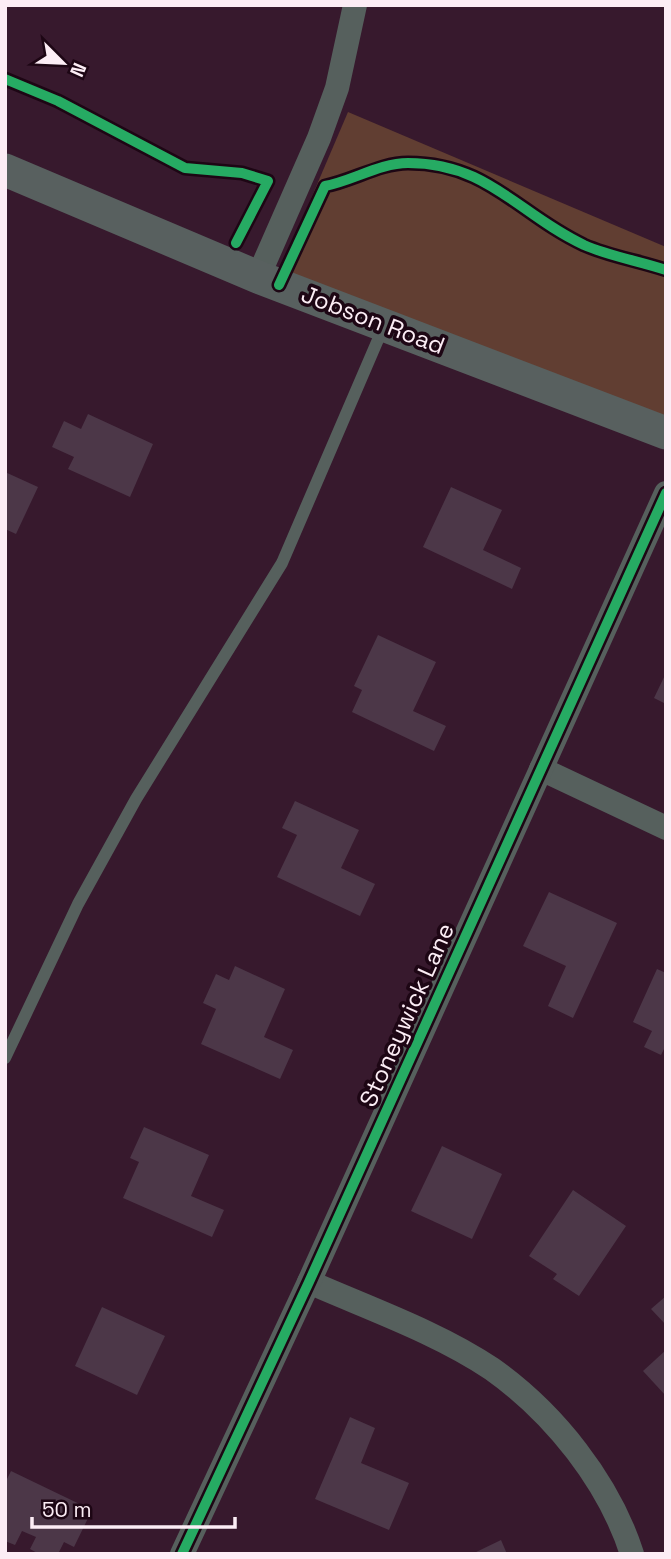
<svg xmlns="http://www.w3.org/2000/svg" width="671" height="1559" font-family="'Space Grotesk',sans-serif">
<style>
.green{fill:#613e32}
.building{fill:#4c3748}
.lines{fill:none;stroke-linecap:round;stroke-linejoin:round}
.lane{stroke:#56605d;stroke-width:12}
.street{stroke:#56605d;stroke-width:24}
.secondary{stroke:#58605f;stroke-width:33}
.cycleway-casing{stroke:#1d0614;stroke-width:15}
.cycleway{stroke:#26ab63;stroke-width:10}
.labels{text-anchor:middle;stroke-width:7;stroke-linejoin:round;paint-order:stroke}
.street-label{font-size:24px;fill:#fcedf5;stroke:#1d0614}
</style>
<rect width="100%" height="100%" fill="#37192d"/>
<polygon class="green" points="348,112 666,247 666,429 294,275 286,257"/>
<g class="building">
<polygon points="88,414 153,444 130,497 68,469 74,457 52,447 64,421 81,429"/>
<polygon points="5,472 38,487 16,534 5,529"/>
<polygon points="451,487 502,510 483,550 521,568 512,589 423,547"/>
<polygon points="378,635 436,662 413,711 446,726 434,751 352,712 362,690 354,686"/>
<polygon points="666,673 666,704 654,698"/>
<polygon points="295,801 359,830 341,868 375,884 360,916 277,877 297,835 282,828"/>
<polygon points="549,892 617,923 573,1018 548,1006 566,966 523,946"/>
<polygon points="235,966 285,989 264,1037 293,1050 280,1079 201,1044 216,1009 203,1003 216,974 229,980"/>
<polygon points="657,969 666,973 666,1045 661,1055 644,1047 652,1031 633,1022"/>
<polygon points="144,1127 209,1155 191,1196 224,1210 212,1237 123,1198 139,1162 130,1158"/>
<polygon points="442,1146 502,1174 472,1239 411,1211"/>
<polygon points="573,1190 626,1226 579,1296 553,1279 557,1274 529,1256"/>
<polygon points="666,1296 666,1325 651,1309"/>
<polygon points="102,1307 165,1336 137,1395 75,1366"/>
<polygon points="666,1350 666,1396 643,1371"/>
<polygon points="350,1417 375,1428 361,1463 409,1483 389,1530 315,1499"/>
<polygon points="11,1471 92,1510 74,1547 64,1542 58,1554 39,1554 30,1549 36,1537 22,1531 15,1545 5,1541 5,1483"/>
<polygon points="501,1540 507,1554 472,1554"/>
</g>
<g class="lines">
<polyline class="lane" points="5,1058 78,904 136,799 282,563 383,328"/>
<g class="street">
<polyline points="258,277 319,138 337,88 355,5"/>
<polyline points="541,769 666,828"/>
<path d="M309,1282C368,1308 439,1333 492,1369C554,1413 609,1482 632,1554"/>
<polyline points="182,1554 309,1282 666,493"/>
</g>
<polyline class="secondary" points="5,170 258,277 666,433"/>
<defs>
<g id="cycleway">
<polyline points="5,79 58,101 185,168 242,173 268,181 236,243"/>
<path d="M279,285L325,186C352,181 380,163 408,163C488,163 518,214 584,245C609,256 639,261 666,270"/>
<polyline points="182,1554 309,1282 666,493"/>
</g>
</defs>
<use href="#cycleway" class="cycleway-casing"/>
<use href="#cycleway" class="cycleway"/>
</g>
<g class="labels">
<g class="street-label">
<text transform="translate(373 320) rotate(21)" y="8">Jobson Road</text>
<text transform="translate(407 1015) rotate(-66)" y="8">Stoneywick Lane</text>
</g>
</g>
<rect width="671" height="1559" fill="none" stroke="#fcedf5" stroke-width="14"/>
<g transform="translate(63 63) rotate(114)" stroke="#1d0614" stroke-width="5" paint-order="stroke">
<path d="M0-5L12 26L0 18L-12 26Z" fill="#fcedf5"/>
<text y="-10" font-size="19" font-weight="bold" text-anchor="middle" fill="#fcedf5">N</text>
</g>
<path d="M32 1517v10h203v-10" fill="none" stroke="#fcedf5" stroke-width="3.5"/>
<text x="42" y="1517" font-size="21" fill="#fcedf5" stroke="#1d0614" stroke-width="5" paint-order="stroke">50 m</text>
</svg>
